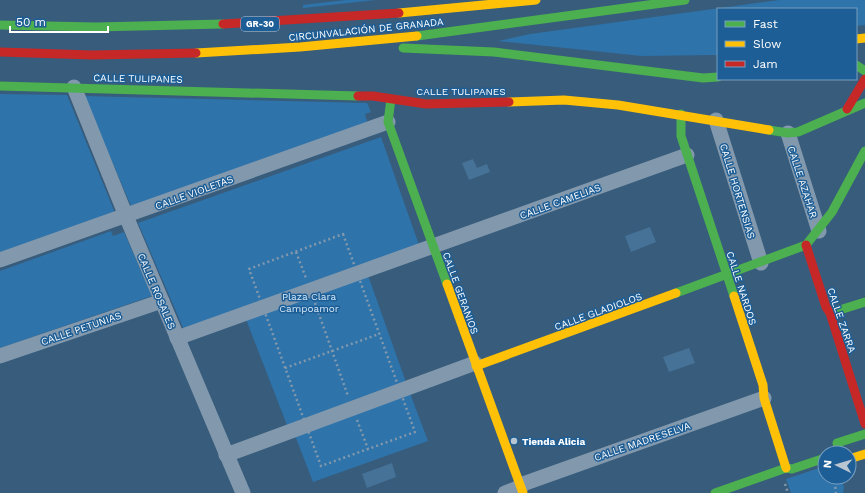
<svg xmlns="http://www.w3.org/2000/svg" width="865" height="493" font-family="'Work Sans',sans-serif">
<style>
.green{fill:#2e73aa}
.water{fill:#467298}
.lines{fill:none;stroke-linecap:round;stroke-linejoin:round}
.path{stroke:#8298ad;stroke-width:2.5;stroke-dasharray:2 3;stroke-linecap:butt}
.street{stroke:#8298ad;stroke-width:15}
.fast{stroke:#4caf50;stroke-width:9}
.slow{stroke:#ffc107;stroke-width:9}
.jam{stroke:#c62828;stroke-width:9}
.poi-dot{fill:#b9c6d1;stroke:#1d5e96;stroke-width:1.5}
.labels{text-anchor:middle;stroke-width:3;stroke-linejoin:round;paint-order:stroke}
.shield{fill:#1d5e96;stroke:#bbcfe0;stroke-width:1}
.shield-label{font-size:9px;font-weight:bold;fill:#fff}
.street-label{font-size:10px;fill:#fff;stroke:#1d5e96}
.park-label{font-size:10px;fill:#d7ebfb;stroke:#1d5e96}
.poi-label{font-size:10px;font-weight:bold;fill:#fff;stroke:#1d5e96;text-anchor:start}
</style>
<rect width="100%" height="100%" fill="#385c7b"/>
<g class="green">
<polygon points="346,0 376,0 303,8 303,5"/>
<polygon points="779,0 865,0 865,25 856,26 856,9 718,9 718,55 714,55 641,56 498,41 530,34"/>
<polygon points="0,94 67,95 115,213 0,253"/>
<polygon points="84,96 367,103 371,112 365,114 368,124 131,206"/>
<polygon points="381,137 419,245 364,264 408,388 428,441 313,482 296,438 290,433 285,420 247,322 240,309 184,330 138,223"/>
<polygon points="111,231 113,236 124,232 152,296 0,348 0,271"/>
<polygon points="825,466 825,477 840,477 844,487 843,493 791,493 786,479"/>
</g>
<g class="water">
<polygon points="473,159 477,168 487,164 490,172 469,180 462,163"/>
<polygon points="650,227 656,242 631,252 625,236"/>
<polygon points="689,348 695,363 669,372 663,357"/>
<polygon points="392,463 396,477 367,488 362,474"/>
</g>
<g class="lines">
<g class="path">
<polygon points="343,234 415,432 321,466 249,269"/>
<polyline points="296,252 306,278"/>
<polyline points="315,303 348,396"/>
<polyline points="285,368 379,334"/>
<polyline points="357,420 368,449"/>
<polyline points="834,477 836,493"/>
<polyline points="785,484 788,493"/>
</g>
<g class="street">
<polyline points="74,87 126,216 243,493"/>
<polyline points="716,120 761,263"/>
<polyline points="788,133 819,231"/>
<polyline points="0,260 388,122"/>
<polyline points="177,338 687,155"/>
<polyline points="0,356 162,301"/>
<polyline points="226,455 475,363"/>
<polyline points="520,485 764,398"/>
<polyline points="505,493 521,487"/>
</g>
<g class="fast">
<polyline points="0,25 96,27 223,24"/>
<polyline points="417,36 685,0"/>
<polyline points="403,48 494,52 703,78 718,77"/>
<polyline points="856,65 865,71"/>
<polyline points="0,86 358,96"/>
<polyline points="391,99 388,122 447,284"/>
<polyline points="681,114 681,136 734,296"/>
<polyline points="769,130 788,133 798,132 865,103"/>
<polyline points="676,293 806,245 832,212 865,151"/>
<polyline points="830,313 865,302"/>
<polyline points="840,453 837,443 865,434"/>
<polyline points="715,493 786,468 792,469 825,458"/>
</g>
<g class="slow">
<polyline points="399,13 536,0"/>
<polyline points="856,39 865,38"/>
<polyline points="196,53 300,47 417,36"/>
<polyline points="509,102 564,100 618,105 769,130"/>
<polyline points="447,284 523,493"/>
<polyline points="734,296 763,385 764,398 786,468"/>
<polyline points="476,366 676,293"/>
<polyline points="849,459 865,454"/>
</g>
<g class="jam">
<polyline points="223,24 399,13"/>
<polyline points="0,52 92,55 196,53"/>
<polyline points="358,96 373,96 426,104 509,102"/>
<polyline points="847,109 865,79"/>
<polyline points="806,245 826,307 830,313 865,424"/>
</g>
</g>
<circle class="poi-dot" cx="514" cy="441" r="4"/>
<g class="labels">
<rect class="shield" x="241" y="17" width="38" height="14" rx="3"/>
<g class="shield-label">
<text x="260" y="27">GR-30</text>
</g>
<g class="street-label">
<text transform="translate(366 29) rotate(-6)" y="4">CIRCUNVALACIÓN DE GRANADA</text>
<text transform="translate(138 78) rotate(1)" y="4">CALLE TULIPANES</text>
<text x="461" y="95">CALLE TULIPANES</text>
<text transform="translate(803 182) rotate(72)" y="4">CALLE AZAHAR</text>
<text transform="translate(738 191) rotate(73)" y="4">CALLE HORTENSIAS</text>
<text transform="translate(194 192) rotate(-20)" y="4">CALLE VIOLETAS</text>
<text transform="translate(560 201) rotate(-20)" y="4">CALLE CAMELIAS</text>
<text transform="translate(742 288) rotate(72)" y="4">CALLE NARDOS</text>
<text transform="translate(157 291) rotate(67)" y="4">CALLE ROSALES</text>
<text transform="translate(461 293) rotate(70)" y="4">CALLE GERANIOS</text>
<text transform="translate(598 311) rotate(-20)" y="4">CALLE GLADIOLOS</text>
<text transform="translate(842 320) rotate(71)" y="4">CALLE ZARRA</text>
<text transform="translate(81 328) rotate(-19)" y="4">CALLE PETUNIAS</text>
<text transform="translate(642 441) rotate(-19)" y="4">CALLE MADRESELVA</text>
</g>
<g class="park-label">
<text x="309" y="300">Plaza Clara<tspan x="309" dy="12">Campoamor</tspan></text>
</g>
<g class="poi-label">
<text x="522" y="445">Tienda Alicia</text>
</g>
</g>
<rect x="717" y="8" width="140" height="72" fill="#1d5e96" stroke="#779ec0"/>
<rect x="725" y="21" width="20" height="6" fill="#4caf50" stroke="#779ec0"/>
<text x="753" y="28" font-size="12" fill="#ffffff">Fast</text>
<rect x="725" y="41" width="20" height="6" fill="#ffc107" stroke="#779ec0"/>
<text x="753" y="48" font-size="12" fill="#ffffff">Slow</text>
<rect x="725" y="61" width="20" height="6" fill="#c62828" stroke="#779ec0"/>
<text x="753" y="68" font-size="12" fill="#ffffff">Jam</text>
<g transform="translate(837 465) rotate(275)"><circle r="19" fill="#1d5e96" stroke="#779ec0"/>
<path d="M0-3L7 15L0 10L-7 15Z" fill="#b9c6d1"/>
<text y="-6" font-size="11" font-weight="bold" text-anchor="middle" fill="#ffffff">N</text>
</g>
<path d="M10 26v6h98v-6" fill="none" stroke="#ffffff" stroke-width="2"/>
<text x="16" y="26" font-size="12" fill="#ffffff" stroke="#1d5e96" stroke-width="3" paint-order="stroke">50 m</text>
</svg>
